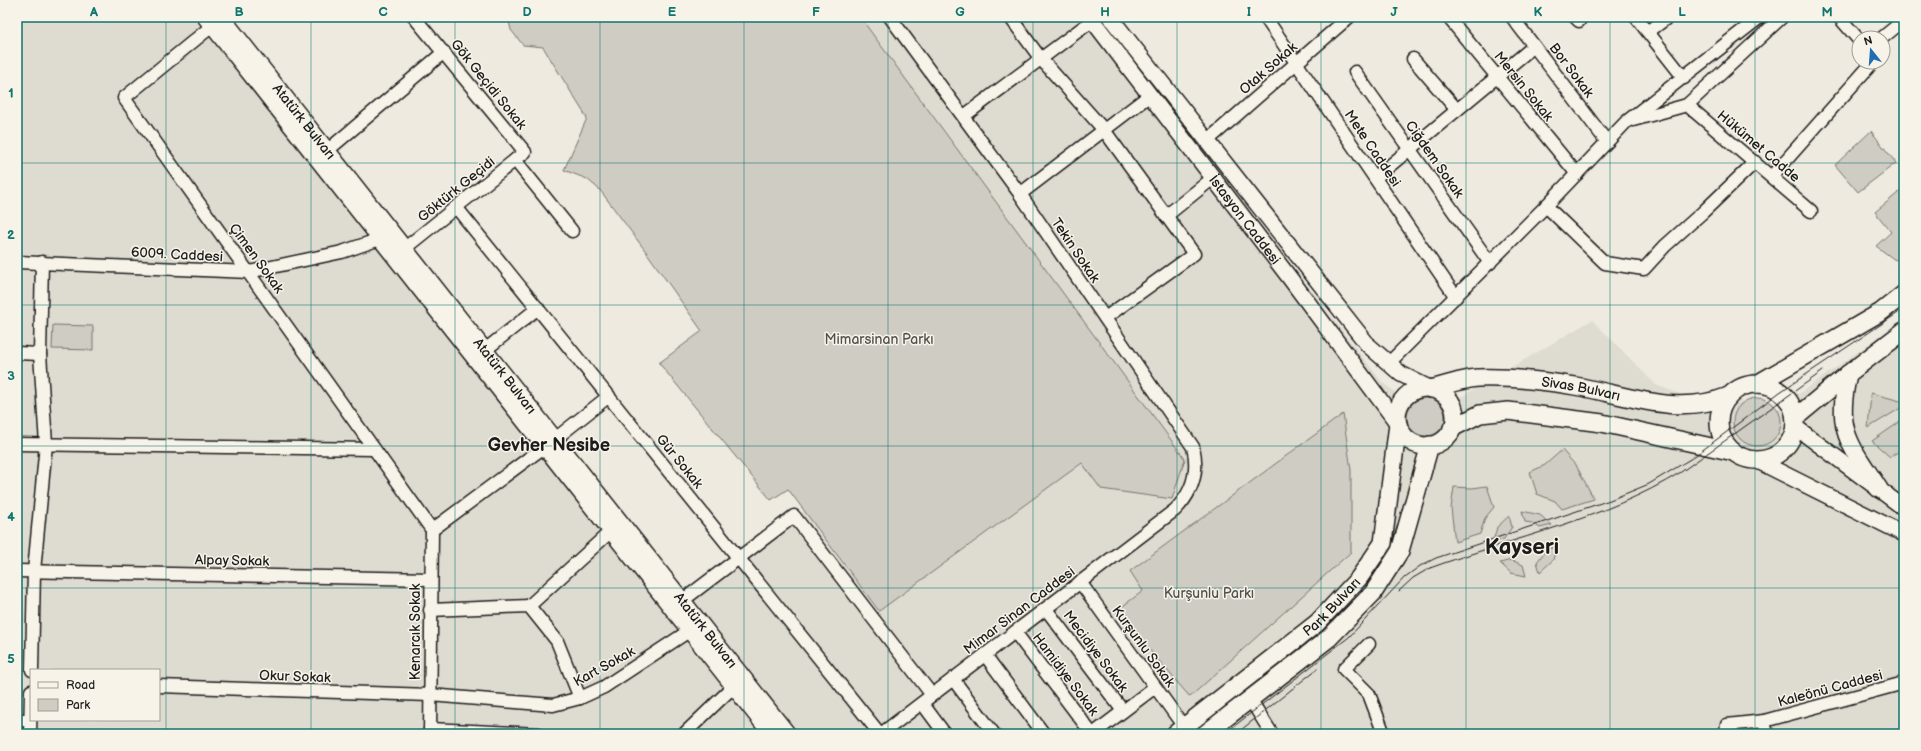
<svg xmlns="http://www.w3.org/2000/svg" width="1921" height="751" font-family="'Balsamiq Sans',sans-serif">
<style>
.built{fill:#dedbd1;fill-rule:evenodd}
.green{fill:#cfccc3;stroke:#767470}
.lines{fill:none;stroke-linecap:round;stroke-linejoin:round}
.minor-casing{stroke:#1c1c1c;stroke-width:15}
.major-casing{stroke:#1c1c1c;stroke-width:18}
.highway-casing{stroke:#1c1c1c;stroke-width:20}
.minor{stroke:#f7f3e8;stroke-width:12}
.major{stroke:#f7f3e8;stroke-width:15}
.highway{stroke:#f7f3e8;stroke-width:17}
.tram{stroke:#1c1c1c;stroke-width:1}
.grid{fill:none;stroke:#0f766e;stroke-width:1;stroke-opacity:0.55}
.labels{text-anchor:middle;stroke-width:3;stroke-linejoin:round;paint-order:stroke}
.street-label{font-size:14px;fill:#1c1c1c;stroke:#f7f3e8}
.park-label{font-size:14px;fill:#52514e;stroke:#f7f3e8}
.district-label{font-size:18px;font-weight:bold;fill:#1c1c1c;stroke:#f7f3e8}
.town-label{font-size:22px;font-weight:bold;fill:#1c1c1c;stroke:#f7f3e8}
.neatline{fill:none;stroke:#0f766e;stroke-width:1.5}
.grid-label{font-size:13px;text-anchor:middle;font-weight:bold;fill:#0f766e}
</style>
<rect width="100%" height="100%" fill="#eeeae0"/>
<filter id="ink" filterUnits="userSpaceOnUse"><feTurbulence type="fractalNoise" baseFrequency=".025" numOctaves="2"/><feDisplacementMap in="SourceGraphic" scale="8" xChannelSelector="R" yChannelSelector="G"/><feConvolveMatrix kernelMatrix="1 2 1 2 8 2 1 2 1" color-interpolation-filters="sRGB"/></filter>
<g filter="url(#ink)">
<path class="built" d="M17,17H214L679,608L804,511L879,611L1082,463L1184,459L860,17H1097L1272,239L1382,382L1427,417L1592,320L1656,385L1680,394L1693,395H1703L1730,386L1758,423L1904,319V734H17ZM31,670H159V720H31Z"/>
<g class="green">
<polygon points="508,17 860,17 1185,459 1172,499 1101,489 1082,463 879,611 788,489 771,500 659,363 702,331 647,253 600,190 587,179 564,170 587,118 543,47 523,45 511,30"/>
<polygon points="1871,131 1896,163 1858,192 1835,165"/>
<polygon points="1904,188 1904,254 1895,260 1876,246 1891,232 1875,212"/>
<polygon points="53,325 93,326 93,350 52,349"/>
<polygon points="1871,393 1904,402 1904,406 1868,428"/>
<circle cx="1757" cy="422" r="24"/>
<circle cx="1426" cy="417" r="19"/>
<polygon points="1343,414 1351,470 1351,552 1190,697 1116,611 1143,591 1130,571"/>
<polygon points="1904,419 1904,448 1890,457 1872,441"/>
<polygon points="1562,450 1577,467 1594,499 1562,509 1555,501 1537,494 1530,472 1545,465"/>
<polygon points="1487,486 1494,507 1485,518 1480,534 1455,542 1451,508 1454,487 1472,488"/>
<polygon points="1522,511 1540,515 1552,525 1540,528 1532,523 1525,522"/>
<polygon points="1509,516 1512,527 1504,539 1493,542 1497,527"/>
<polygon points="1557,546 1553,560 1540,572 1537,562 1546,550"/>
<polygon points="1511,560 1523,565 1526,576 1511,573 1500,563"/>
</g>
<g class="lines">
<defs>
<g id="minor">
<polyline points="1010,17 1041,59 1104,130 1194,254 1105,318"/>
<polyline points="1265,17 1456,297"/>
<polyline points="1448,17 1577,174"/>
<polyline points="1512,17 1607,142"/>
<polyline points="1575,17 1579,21"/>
<polyline points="1636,17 1684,78"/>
<polyline points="1839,17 1859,40"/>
<polyline points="212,26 124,98 432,530"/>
<polyline points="1648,32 1668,17"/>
<polyline points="1882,38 1904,20"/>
<polyline points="1413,59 1457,110"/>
<polyline points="1355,72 1490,263"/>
<polyline points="1687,105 1811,211"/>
<polyline points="964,116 1093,20"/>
<polyline points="1633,120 1687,105 1782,17"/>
<polyline points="1207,141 1349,17"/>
<polyline points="328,150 444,52"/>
<polyline points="515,160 572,231"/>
<polyline points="1772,176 1873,62"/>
<polyline points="1375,178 1534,46"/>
<polyline points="1020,194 1150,95"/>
<polyline points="1546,206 1605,263 1644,269 1665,246 1703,212 1755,162"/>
<polyline points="456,207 880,734"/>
<polyline points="1166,216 1213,178"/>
<polyline points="405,248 525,152 414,17"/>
<polyline points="17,262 249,272 342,252 380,239"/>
<polyline points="485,350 538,308"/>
<polyline points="17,353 40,354"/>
<polyline points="1388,364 1546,206 1626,122 1760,17"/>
<polyline points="555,439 609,396"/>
<polyline points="17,444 374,449"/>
<polyline points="432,530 544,447"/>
<polyline points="17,571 430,579"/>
<polyline points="1080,582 1184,727"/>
<polyline points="682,601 794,516 932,695"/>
<polyline points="529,606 611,531"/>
<polyline points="1046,609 1123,711"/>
<polyline points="430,610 529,606 557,641 580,698"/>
<polyline points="1015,632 1092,734"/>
<polyline points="1369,644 1344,669 1369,694 1384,734"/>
<polyline points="985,655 1044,734"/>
<polyline points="32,670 34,571 46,444 40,354 42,262"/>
<polyline points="953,679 994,734"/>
<polyline points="159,686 430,695 553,705 580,698 604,687 689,631"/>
<polyline points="1250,699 1272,734"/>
<polyline points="922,703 945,734"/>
<polyline points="17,720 30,720"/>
<polyline points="1764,721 1767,734"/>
<polyline points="430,729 539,734"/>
<polyline points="30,734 31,691"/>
<polyline points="430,734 432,530"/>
<polyline points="684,734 733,687"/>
<path d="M881,734L1175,510C1193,492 1199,471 1193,447L1020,194L890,17"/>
<polyline points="1093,734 1155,687"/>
<polyline points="1725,734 1727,725 1764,721 1904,683"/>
</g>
<g id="major">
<polyline points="205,17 771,734"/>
<path id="s1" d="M222,17L788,734"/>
<path id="s2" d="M1090,17L1289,277L1398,424"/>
<polyline points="1110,17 1368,345 1401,374 1431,389"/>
<polyline points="1794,426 1904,508"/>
<polyline points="1756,460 1904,534"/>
</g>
<g id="highway">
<path d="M1848,374C1835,431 1849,443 1879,489"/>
<polyline points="1757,384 1881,312 1904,294"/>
<circle cx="1757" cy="422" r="38"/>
<circle cx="1426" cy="417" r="29"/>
<path id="s3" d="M1431,389C1446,385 1463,379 1478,378C1509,377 1545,381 1575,386C1628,395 1675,417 1729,396"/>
<polyline points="1795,418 1848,374 1904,331"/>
<polyline points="1452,428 1480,414 1508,411 1602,423 1734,452"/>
<path id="s4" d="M1175,734L1317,623L1359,578L1383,543L1398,424"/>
<polyline points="1205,734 1329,638 1373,593 1400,551 1430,445"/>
</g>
</defs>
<use href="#minor" class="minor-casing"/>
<use href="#major" class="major-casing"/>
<use href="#highway" class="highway-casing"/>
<use href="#minor" class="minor"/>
<use href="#major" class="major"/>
<use href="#highway" class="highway"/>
<g class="tram">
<path d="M1399,591L1413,578L1430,568C1515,537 1604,520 1681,472L1823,371"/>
<polyline points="1224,734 1349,637 1405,577 1420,566 1436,558 1610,500 1649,484 1692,458 1780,392 1904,309"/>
<polyline points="1236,734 1317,669"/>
</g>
</g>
</g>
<path class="grid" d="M166,17V734M311,17V734M455,17V734M600,17V734M744,17V734M888,17V734M1033,17V734M1177,17V734M1321,17V734M1466,17V734M1610,17V734M1755,17V734M17,163H1904M17,305H1904M17,446H1904M17,588H1904"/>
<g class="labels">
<g class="street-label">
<text transform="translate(1268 68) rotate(-41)" y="5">Otak Sokak</text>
<text transform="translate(1572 70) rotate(53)" y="5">Bor Sokak</text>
<text transform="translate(489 84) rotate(51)" y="5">Gök Geçidi Sokak</text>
<text transform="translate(1524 86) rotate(51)" y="5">Mersin Sokak</text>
<text dy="5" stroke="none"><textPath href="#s1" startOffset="133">Atatürk Bulvarı</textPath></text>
<text transform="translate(1759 146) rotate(40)" y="5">Hükümet Cadde</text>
<text transform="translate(1373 148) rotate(56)" y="5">Mete Caddesi</text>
<text transform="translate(1435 159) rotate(55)" y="5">Ciğdem Sokak</text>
<text transform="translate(456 189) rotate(-39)" y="5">Göktürk Geçidi</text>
<text dy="5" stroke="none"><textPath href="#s2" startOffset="255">İstasyon Caddesi</textPath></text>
<text transform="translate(1076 250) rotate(56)" y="5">Tekin Sokak</text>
<text transform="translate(177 254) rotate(3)" y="5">6009. Caddesi</text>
<text transform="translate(257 258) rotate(54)" y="5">Çimen Sokak</text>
<text dy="5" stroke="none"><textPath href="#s1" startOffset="457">Atatürk Bulvarı</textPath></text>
<text dy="5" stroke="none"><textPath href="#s3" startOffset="152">Sivas Bulvarı</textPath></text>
<text transform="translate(680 461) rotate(51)" y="5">Gür Sokak</text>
<text transform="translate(232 560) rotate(1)" y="5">Alpay Sokak</text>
<text dy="5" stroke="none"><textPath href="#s4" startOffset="202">Park Bulvarı</textPath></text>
<text transform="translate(1019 610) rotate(-37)" y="5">Mimar Sinan Caddesi</text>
<text dy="5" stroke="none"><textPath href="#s1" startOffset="781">Atatürk Bulvarı</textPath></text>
<text transform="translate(415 632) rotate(-90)" y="5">Kenarcık Sokak</text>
<text transform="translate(1144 646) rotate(54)" y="5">Kurşunlu Sokak</text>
<text transform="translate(1096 651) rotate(53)" y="5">Mecidiye Sokak</text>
<text transform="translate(604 666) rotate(-29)" y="5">Kart Sokak</text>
<text transform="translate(1066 674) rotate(53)" y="5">Hamidiye Sokak</text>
<text transform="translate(295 676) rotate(2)" y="5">Okur Sokak</text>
<text transform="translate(1830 688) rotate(-15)" y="5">Kaleönü Caddesi</text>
</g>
<g class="park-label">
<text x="879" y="344">Mimarsinan Parkı</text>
<text x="1209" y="598">Kurşunlu Parkı</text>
</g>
<g class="district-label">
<text x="549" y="451">Gevher Nesibe</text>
</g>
<g class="town-label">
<text x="1522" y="554">Kayseri</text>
</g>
</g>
<rect width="1921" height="751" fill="none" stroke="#f7f3e8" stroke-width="44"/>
<rect x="30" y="669" width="130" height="52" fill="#f7f3e8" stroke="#9f9d96"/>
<rect x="38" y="682" width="20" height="6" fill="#f7f3e8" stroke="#9f9d96"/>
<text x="66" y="689" font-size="12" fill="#1c1c1c">Road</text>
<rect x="38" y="699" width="20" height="12" fill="#cfccc3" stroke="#9f9d96"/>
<text x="66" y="709" font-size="12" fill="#1c1c1c">Park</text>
<g transform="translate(1871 50) rotate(343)"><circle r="19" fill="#f7f3e8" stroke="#9f9d96"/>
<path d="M0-3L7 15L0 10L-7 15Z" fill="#1f6fb2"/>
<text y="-6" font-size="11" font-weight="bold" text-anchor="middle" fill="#1c1c1c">N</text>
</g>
<rect x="22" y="22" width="1877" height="707" class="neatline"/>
<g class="grid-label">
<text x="94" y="16">A</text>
<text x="239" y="16">B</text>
<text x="383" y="16">C</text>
<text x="527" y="16">D</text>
<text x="672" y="16">E</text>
<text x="816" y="16">F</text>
<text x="960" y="16">G</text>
<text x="1105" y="16">H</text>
<text x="1249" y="16">I</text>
<text x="1394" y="16">J</text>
<text x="1538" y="16">K</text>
<text x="1682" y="16">L</text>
<text x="1827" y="16">M</text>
<text x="11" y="97">1</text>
<text x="11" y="239">2</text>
<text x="11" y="380">3</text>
<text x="11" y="521">4</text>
<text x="11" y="663">5</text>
</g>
</svg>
